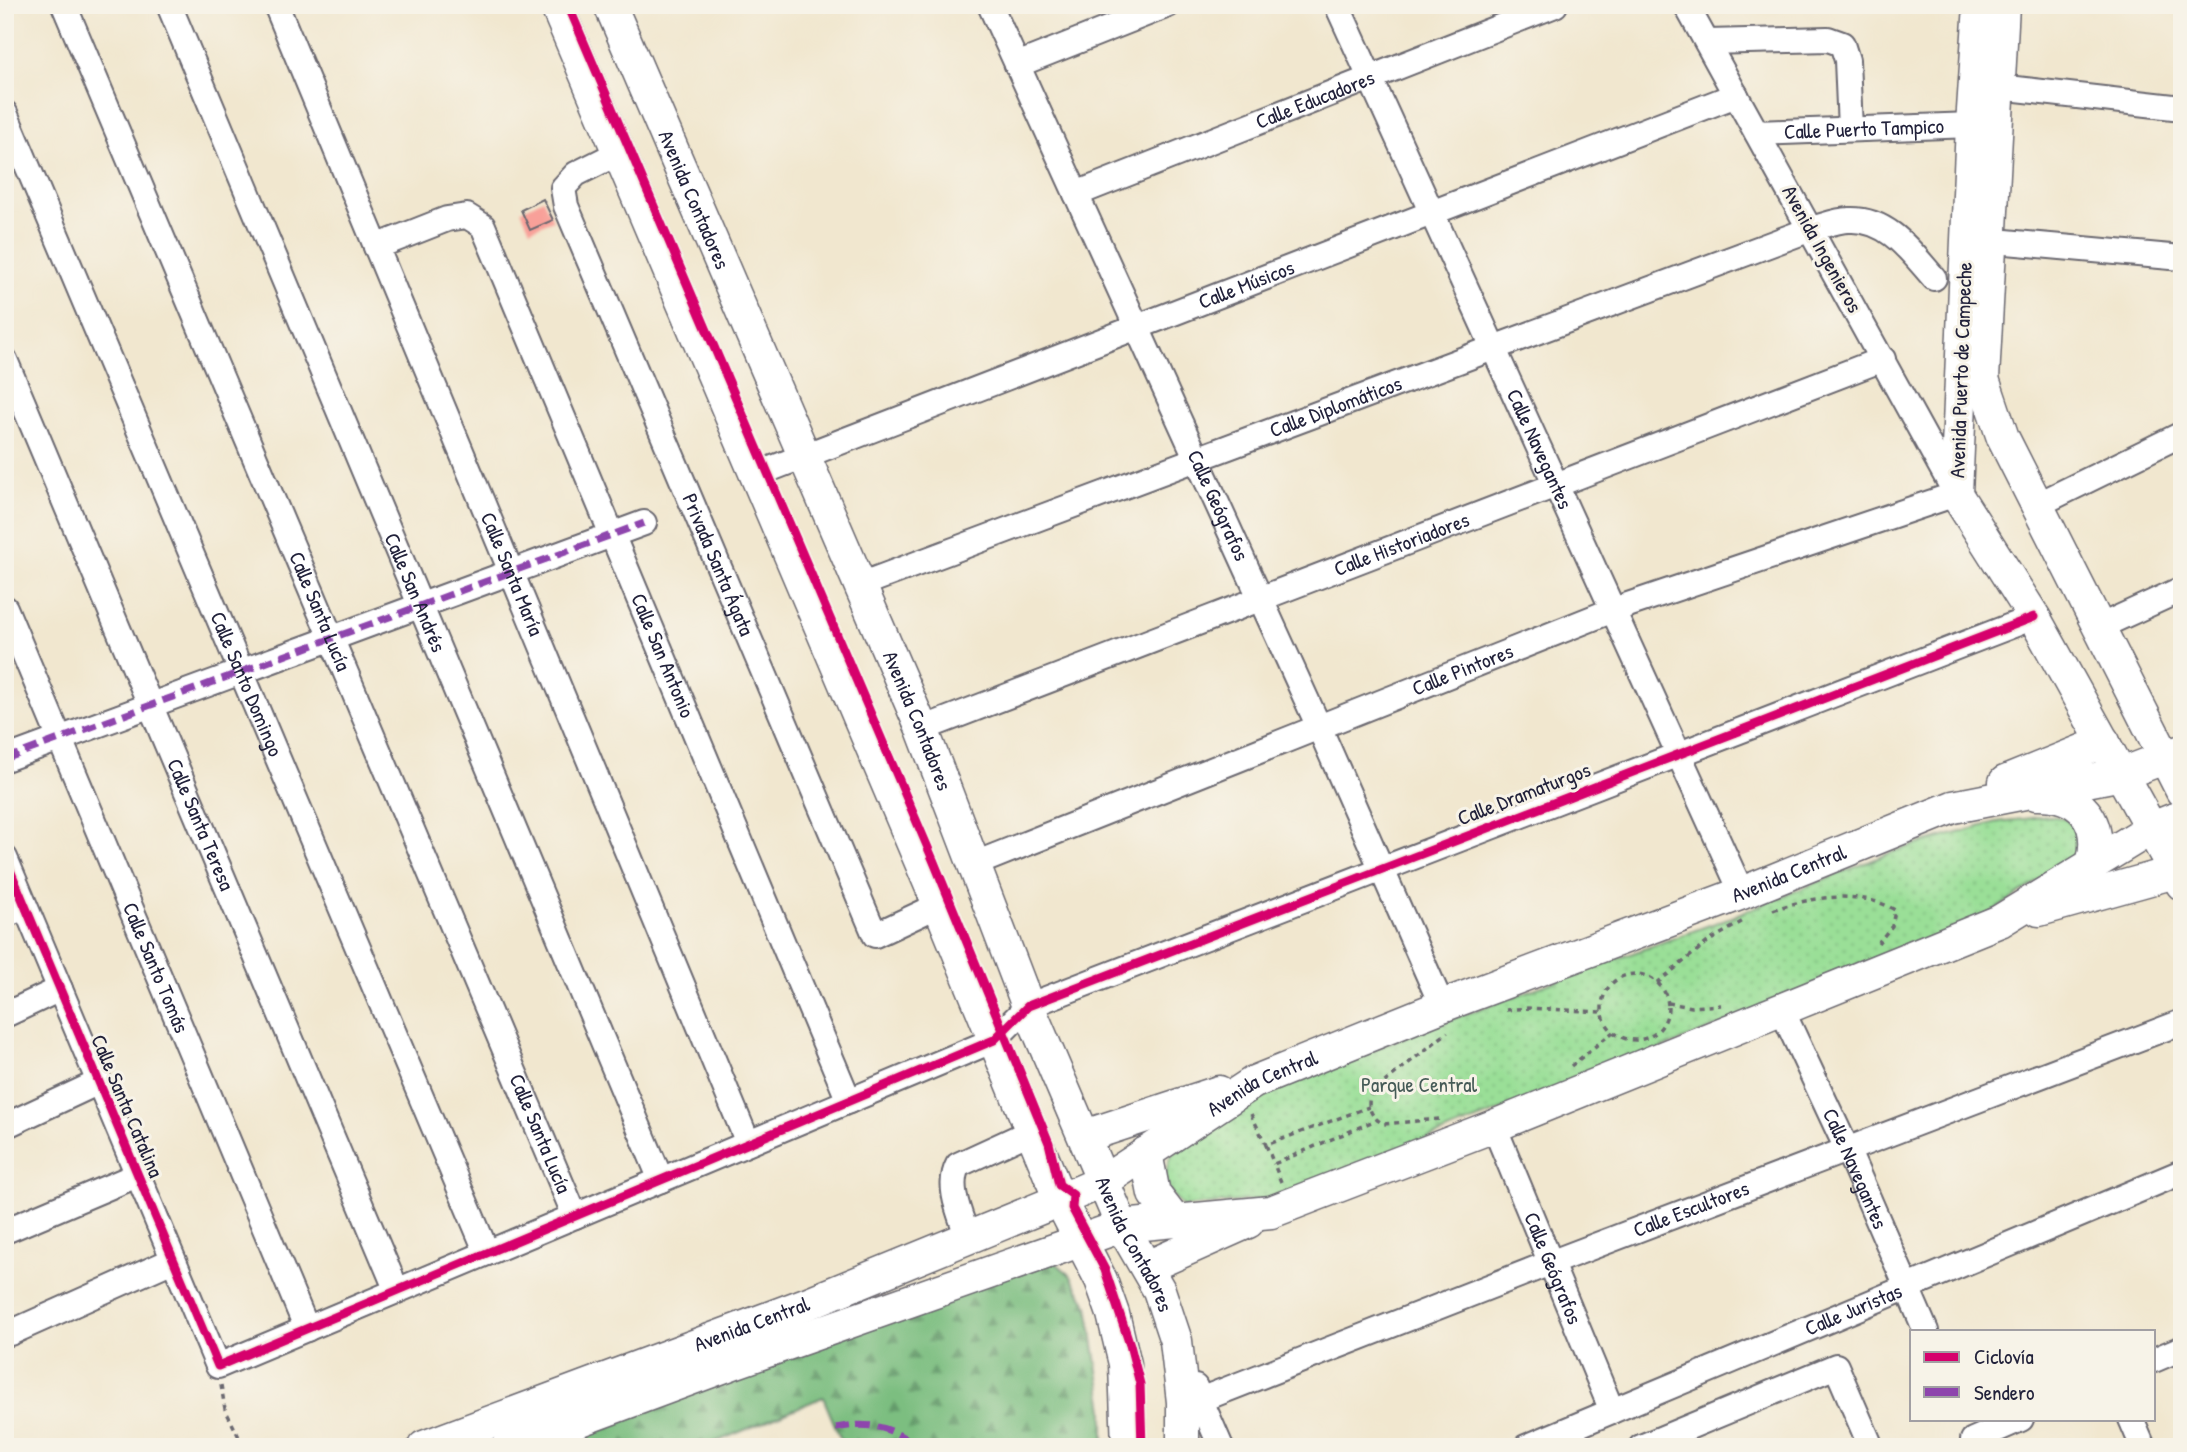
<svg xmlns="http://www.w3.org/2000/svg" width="2187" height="1452" font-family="'Patrick Hand',sans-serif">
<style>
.forest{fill:url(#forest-firs);stroke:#4e705e;stroke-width:2}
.park{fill:url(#park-dots);stroke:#5e8069;stroke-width:2}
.building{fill:#f8a099}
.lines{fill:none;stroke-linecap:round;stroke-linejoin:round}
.minor-casing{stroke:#6a676f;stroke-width:28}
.major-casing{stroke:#6a676f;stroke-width:35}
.path{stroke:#6a676f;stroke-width:3.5;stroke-dasharray:5 5;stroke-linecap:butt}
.minor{stroke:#fff;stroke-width:24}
.major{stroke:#fff;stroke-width:32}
.quiet{stroke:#8e44ad;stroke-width:7;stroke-dasharray:14 7;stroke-linecap:butt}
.cycleway-casing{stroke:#f7f3e8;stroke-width:13}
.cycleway{stroke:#d6006c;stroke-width:9}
.labels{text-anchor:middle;stroke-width:6;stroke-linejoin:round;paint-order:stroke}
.street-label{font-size:21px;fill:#22223b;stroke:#f7f3e8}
.park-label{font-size:21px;fill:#465b57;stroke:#f7f3e8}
</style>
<defs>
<pattern id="forest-firs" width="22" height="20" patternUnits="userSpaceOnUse" patternTransform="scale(1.75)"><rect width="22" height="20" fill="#7bbe80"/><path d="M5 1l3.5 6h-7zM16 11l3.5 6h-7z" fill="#649a6a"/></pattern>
<pattern id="park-dots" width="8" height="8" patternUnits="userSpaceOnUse" patternTransform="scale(1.75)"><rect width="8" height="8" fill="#9adf97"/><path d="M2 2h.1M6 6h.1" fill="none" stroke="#84bf83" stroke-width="1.8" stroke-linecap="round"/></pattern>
</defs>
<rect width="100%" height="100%" fill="#f7f3e8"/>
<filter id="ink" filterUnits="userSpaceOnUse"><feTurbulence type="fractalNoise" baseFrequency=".0143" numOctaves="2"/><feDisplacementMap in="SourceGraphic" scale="14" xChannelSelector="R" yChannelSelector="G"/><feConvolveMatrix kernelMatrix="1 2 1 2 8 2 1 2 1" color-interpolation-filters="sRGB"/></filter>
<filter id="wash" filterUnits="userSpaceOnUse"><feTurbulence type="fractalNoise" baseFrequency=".00686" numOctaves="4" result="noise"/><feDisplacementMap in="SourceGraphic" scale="28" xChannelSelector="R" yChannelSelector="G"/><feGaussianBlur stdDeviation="1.57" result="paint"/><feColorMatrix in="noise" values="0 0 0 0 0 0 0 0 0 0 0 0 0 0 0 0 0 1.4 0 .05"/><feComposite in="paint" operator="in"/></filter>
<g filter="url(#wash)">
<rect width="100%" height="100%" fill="#f1e7cf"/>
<polygon class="forest" points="1048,1256 1070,1275 1088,1306 1104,1409 1104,1447 844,1447 823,1397 704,1447 556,1447"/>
<path class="park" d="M2050,816C2070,818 2093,831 2076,854C2067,865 2049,875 2037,882C2011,899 1985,916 1960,933L1274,1198L1183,1207C1165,1187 1161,1182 1171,1155L1249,1102L1408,1035L1718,922L1898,850L1997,822Z"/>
<g id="blocks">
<polygon class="building" points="543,199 553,220 530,230 521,210"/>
</g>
</g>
<g filter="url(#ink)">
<use href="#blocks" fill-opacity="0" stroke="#6a676f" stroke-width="2"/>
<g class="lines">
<defs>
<g id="minor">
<path id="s1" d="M64,5L575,1216"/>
<path id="s2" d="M169,5L661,1180"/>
<path id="s3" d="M276,5L748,1143"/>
<path id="s4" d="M990,5L1319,727L1442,1006"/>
<path id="s5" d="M1337,5L1742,893"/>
<polyline points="1707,42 1828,39 1842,44 1847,60 1850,129"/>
<polyline points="1017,65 1168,5"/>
<polyline points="1999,87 2182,108"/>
<path id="s6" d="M5,113L487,1253"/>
<path id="s7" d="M1757,133L1972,125"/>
<path id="s8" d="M618,153L576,174L563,188L566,206L875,935L939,905"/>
<path id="s9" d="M1076,194L1555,5"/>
<polyline points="1973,239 2182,258"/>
<path id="s10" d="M376,247L447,219L467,216L483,226L849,1101"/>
<path id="s11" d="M5,360L397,1291"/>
<path id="s12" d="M755,475L1736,95"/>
<polyline points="2037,505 2182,434"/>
<path id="s13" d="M860,585L1811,229C1823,226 1837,220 1849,220C1888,218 1911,252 1934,278"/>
<path id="s14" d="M5,608L307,1329"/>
<polyline points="2099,627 2182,589"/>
<path id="s15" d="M922,729L1883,359"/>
<polyline points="5,759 644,523"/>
<polyline points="5,858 218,1366 994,1040 1028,1006 2034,617"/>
<path id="s16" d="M975,864L1613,610L1956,494L1686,5"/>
<polyline points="5,915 25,907"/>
<path id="s17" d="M1781,1008L1847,1149L1926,1331"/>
<polyline points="5,1015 60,989"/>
<polyline points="5,1126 99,1082"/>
<path id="s18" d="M1494,1126L1612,1411"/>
<polyline points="5,1231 137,1175"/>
<path d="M968,1238C961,1216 946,1187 958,1165L1032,1131"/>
<polyline points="10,1333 173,1260"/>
<polyline points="2154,1360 2182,1348"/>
<polyline points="1195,1387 1221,1447"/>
<path id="s19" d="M1200,1400L1550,1263L2182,1022"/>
<polyline points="2131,1419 2143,1447"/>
<polyline points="1973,1440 2021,1419"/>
<path id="s20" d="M1526,1447L2182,1172"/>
<polyline points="1641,1447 1836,1366 1871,1447"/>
</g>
<g id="major">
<polyline points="556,5 939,905 1060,1200 1101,1280 1113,1314 1125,1364 1128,1447"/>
<path id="s21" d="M610,5L922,729L1028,1006L1122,1226L1159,1290L1176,1341L1183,1402V1447"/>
<polyline points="1980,5 1972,125 1956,494 2034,617 2182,884"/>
<polyline points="2003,5 1983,379 2003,438 2182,791"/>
<polyline points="2005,782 2104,742"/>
<path d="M2036,794C2081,793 2104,821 2092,865"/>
<polyline points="2039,910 2175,872"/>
<polyline points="1085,1136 1219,1092"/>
<polyline points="1146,1153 1154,1194 1174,1220"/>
<polyline points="1147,1267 1248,1222"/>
<path id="s22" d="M424,1447L806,1304L1060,1200L1104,1181L1254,1082L1442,1006L1742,893L1953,807L2122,774L2182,751"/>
<polyline points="507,1447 733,1363 1122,1226 1271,1212 1494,1126 2000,921 2152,828 2182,816"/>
</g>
</defs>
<use href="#minor" class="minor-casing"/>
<use href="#major" class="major-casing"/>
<g class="path">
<path d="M1773,910C1810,897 1860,889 1895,910L1892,926L1878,943"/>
<circle cx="1635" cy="1007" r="33"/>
<polyline points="1657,983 1709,941 1743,921"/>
<polyline points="1668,1003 1692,1007 1721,1005"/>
<polyline points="1506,1010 1528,1008 1602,1012"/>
<polyline points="1571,1066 1613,1032"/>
<polyline points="1251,1114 1266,1145 1369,1107"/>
<path d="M1439,1119L1384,1124C1371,1118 1365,1105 1372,1092L1448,1032"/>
<polyline points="1266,1145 1274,1164"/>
<polyline points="1281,1182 1274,1164 1376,1120"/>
<polyline points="221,1385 225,1409 244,1447"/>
</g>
<use href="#minor" class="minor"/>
<use href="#major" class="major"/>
<g class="quiet">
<polyline points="5,759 644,523"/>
<path d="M836,1428C870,1421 891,1427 918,1447"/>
</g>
<defs>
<g id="cycleway">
<polyline points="568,5 934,862 1049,1143 1059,1185 1073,1195 1072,1208 1105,1270 1130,1345 1140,1384 1142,1447"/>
<polyline points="5,858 218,1366 994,1040 1028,1006 2034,617"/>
</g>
</defs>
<use href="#cycleway" class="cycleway-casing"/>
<use href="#cycleway" class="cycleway"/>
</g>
</g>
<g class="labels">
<g class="street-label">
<text dy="7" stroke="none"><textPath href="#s9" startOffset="257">Calle Educadores</textPath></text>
<text dy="7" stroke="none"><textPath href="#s7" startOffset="107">Calle Puerto Tampico</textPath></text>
<text dy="7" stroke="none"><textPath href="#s21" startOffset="212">Avenida Contadores</textPath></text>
<text transform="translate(1822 249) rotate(61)" y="7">Avenida Ingenieros</text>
<text dy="7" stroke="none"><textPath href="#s12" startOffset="527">Calle Músicos</textPath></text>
<text transform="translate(1961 370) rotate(-88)" y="7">Avenida Puerto de Campeche</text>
<text dy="7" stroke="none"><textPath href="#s13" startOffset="508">Calle Diplomáticos</textPath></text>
<text dy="7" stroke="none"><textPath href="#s5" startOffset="488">Calle Navegantes</textPath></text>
<text dy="7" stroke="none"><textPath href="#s4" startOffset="550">Calle Geógrafos</textPath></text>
<text dy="7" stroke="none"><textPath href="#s15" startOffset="514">Calle Historiadores</textPath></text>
<text dy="7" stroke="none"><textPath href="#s8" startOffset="474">Privada Santa Ágata</textPath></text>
<text dy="7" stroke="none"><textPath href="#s3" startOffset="616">Calle Santa María</textPath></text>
<text dy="7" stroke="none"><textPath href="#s2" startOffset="637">Calle San Andrés</textPath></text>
<text dy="7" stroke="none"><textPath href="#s1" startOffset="658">Calle Santa Lucía</textPath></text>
<text dy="7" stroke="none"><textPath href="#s10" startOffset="581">Calle San Antonio</textPath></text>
<text dy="7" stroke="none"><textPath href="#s16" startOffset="525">Calle Pintores</textPath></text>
<text dy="7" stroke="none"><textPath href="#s6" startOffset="620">Calle Santo Domingo</textPath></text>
<text dy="7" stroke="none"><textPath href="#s21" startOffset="779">Avenida Contadores</textPath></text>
<text transform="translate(1524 794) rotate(-21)" y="7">Calle Dramaturgos</text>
<text dy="7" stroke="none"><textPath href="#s11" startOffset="504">Calle Santa Teresa</textPath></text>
<text dy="7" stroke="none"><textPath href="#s22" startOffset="1484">Avenida Central</textPath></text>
<text dy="7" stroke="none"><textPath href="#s14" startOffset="390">Calle Santo Tomás</textPath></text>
<text dy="7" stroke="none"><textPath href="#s22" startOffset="917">Avenida Central</textPath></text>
<text transform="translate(127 1106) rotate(67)" y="7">Calle Santa Catalina</text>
<text dy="7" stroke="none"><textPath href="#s1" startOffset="1225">Calle Santa Lucía</textPath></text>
<text dy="7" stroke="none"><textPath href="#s17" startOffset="177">Calle Navegantes</textPath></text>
<text dy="7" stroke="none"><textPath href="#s19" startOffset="527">Calle Escultores</textPath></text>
<text dy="7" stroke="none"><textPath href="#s21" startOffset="1346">Avenida Contadores</textPath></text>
<text dy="7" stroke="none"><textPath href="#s18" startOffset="154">Calle Geógrafos</textPath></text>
<text dy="7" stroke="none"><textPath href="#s20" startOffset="355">Calle Juristas</textPath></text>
<text dy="7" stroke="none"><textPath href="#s22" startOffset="350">Avenida Central</textPath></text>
</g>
<g class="park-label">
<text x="1419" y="1092">Parque Central</text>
</g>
</g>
<rect width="2187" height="1452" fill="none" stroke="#f7f3e8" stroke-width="28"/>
<rect x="1910" y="1330" width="245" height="91" fill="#f7f3e8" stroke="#a29fa3" stroke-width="2"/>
<rect x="1924" y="1352" width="35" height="10" fill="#d6006c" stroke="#a29fa3" stroke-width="2"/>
<text x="1974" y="1364" font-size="21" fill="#22223b">Ciclovía</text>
<rect x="1924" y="1387" width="35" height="10" fill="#8e44ad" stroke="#a29fa3" stroke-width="2"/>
<text x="1974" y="1400" font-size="21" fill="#22223b">Sendero</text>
</svg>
